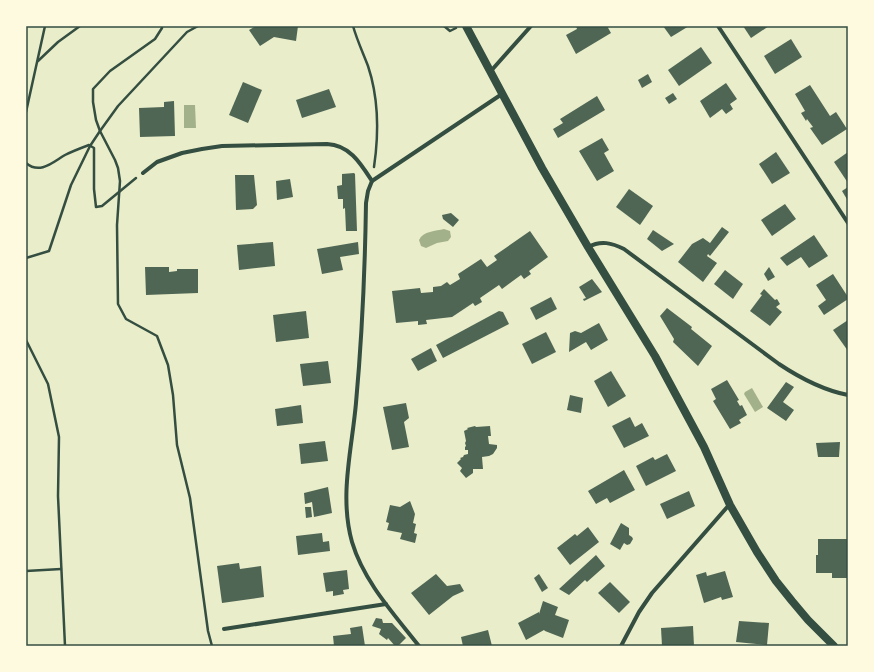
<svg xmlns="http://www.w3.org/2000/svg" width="874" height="672" font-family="'IBM Plex Sans',sans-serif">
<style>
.water{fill:#a3b18a}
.building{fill:#4f6655}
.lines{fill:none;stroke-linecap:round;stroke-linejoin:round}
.path{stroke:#344e41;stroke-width:2.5}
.minor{stroke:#344e41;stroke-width:4}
.secondary{stroke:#344e41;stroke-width:8}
.neatline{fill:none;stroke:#344e41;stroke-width:1.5}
</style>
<rect width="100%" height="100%" fill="#e9edc9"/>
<g class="water">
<polygon points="184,105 195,105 196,128 184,128"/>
<path d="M444,229L450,231L451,237L448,241L437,243L426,248L421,246L419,240C423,231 436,231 444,229Z"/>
<polygon points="752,388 763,407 755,412 744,394 745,392"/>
</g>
<g class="building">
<polygon points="256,26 298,26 296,41 274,37 260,46 249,30"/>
<polygon points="576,26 607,26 611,33 576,54 566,35 577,29"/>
<polygon points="663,26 689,26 671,37"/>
<polygon points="743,26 769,26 751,38"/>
<polygon points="791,39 802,57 775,74 764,56"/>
<polygon points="701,47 712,63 679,86 668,70"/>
<polygon points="648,74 652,82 642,88 638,80"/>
<polygon points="243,82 262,90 248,123 229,115"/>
<polygon points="726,83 737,99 730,104 733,109 726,114 722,109 710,118 700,101"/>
<polygon points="810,85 830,116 836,112 847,129 822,145 810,128 813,127 807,119 806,121 801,113 805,111 795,94"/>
<polygon points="329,89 336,107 302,118 296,100"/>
<polygon points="673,93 677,99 669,104 665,98"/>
<polygon points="597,96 605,110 558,138 553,129 563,123 560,119"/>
<polygon points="174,101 175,136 140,137 139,108 164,107 164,102"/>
<polygon points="602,138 609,150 604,153 614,171 597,181 579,151"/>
<polygon points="776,152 790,173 772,184 759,164"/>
<polygon points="848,152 848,183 834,162"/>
<polygon points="354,173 355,174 357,231 346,231 345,208 343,209 343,199 338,199 337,186 342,185 342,174"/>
<polygon points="235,175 254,175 257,205 253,209 236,210"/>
<polygon points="290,179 293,197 277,200 276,181"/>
<polygon points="848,187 848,201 842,191"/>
<polygon points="629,189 653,206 640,225 616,207"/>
<polygon points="785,204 796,219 772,236 761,220"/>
<polygon points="451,213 459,220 453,227 443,219 442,215"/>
<polygon points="722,227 729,232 710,256 708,254 707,256 717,263 703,282 678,262 692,244 703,238 710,243"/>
<polygon points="653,230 674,244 662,251 647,239"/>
<polygon points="530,231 548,257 529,271 531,274 524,279 521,275 502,289 499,285 480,298 482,302 475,306 473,303 452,317 426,320 427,324 418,325 418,321 396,323 392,291 420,288 421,293 433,292 433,287 441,286 447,282 450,285 460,279 458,274 481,259 487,267 497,260 494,256"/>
<polygon points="814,235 828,256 809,268 801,257 787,266 780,258"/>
<polygon points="273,242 275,266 239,270 237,245"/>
<polygon points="358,242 359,254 340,257 343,270 322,274 317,249"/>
<polygon points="145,267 169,267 169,272 177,271 177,269 198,269 198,293 146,295"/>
<polygon points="769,267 775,277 768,281 764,274"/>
<polygon points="725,270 743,284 733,299 714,284"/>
<polygon points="833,274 848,297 848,299 824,315 818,306 826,300 816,285"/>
<polygon points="592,279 602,292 584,301 583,299 586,298 579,287"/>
<polygon points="764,289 775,300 777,299 780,304 776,307 782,312 770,326 750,311 762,295 760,294"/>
<polygon points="551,297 557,309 536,320 530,308"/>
<polygon points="667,308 692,327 691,329 712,346 698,366 673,342 674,339 660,316"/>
<polygon points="306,311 309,338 276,342 273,315"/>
<polygon points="499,311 503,312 509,324 443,358 436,345"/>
<polygon points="848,320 848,351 833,330"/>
<polygon points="599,323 608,340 591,350 586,342 569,352 570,333 575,331 581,333"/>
<polygon points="546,332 556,352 532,364 522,344"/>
<polygon points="431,348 437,361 418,371 411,359"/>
<polygon points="328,361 331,383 303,386 300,364"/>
<polygon points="611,371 626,396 608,407 594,381"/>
<polygon points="727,380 739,400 737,401 740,406 742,405 747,415 739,420 741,423 730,429 713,401 716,399 711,389"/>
<polygon points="786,382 794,387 783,402 794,410 786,421 767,408"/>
<polygon points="570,395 583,398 581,413 567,410"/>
<polygon points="406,403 409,418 404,422 409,447 392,450 383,407"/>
<polygon points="301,405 303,423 277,426 275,409"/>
<polygon points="630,417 635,427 642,423 649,436 624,448 612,426"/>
<polygon points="475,426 476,427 490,426 491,436 488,436 489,444 497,445 497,448 493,454 489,456 482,457 483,469 473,469 473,473 466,478 460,471 462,468 457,463 461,459 460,458 463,457 464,455 468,454 468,450 465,450 465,447 466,446 465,443 466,441 464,431 468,429 467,428"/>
<polygon points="325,441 328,461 301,464 299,444"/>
<polygon points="840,442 839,457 818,457 816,443"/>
<polygon points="667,454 676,471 646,486 636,466 653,457 655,460"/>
<polygon points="624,470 635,490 610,503 607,498 596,504 588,491"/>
<polygon points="328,487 332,513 314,517 312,502 305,504 304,493"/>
<polygon points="689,491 695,506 667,519 660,504"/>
<polygon points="410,501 415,514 413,523 416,524 414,533 417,534 415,543 400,539 402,533 387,530 389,523 386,522 390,505 400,507"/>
<polygon points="305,507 311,507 312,517 306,518"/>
<polygon points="621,523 629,528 629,535 632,537 633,539 630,544 627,545 624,543 620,550 610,544"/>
<polygon points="588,527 599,542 570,565 557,548 575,534 577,536"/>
<polygon points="322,533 323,542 329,541 330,551 298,555 296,536"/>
<polygon points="818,539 848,539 848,578 832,578 832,573 816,573 816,555 818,555"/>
<polygon points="596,555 605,566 587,582 585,580 569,595 559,589"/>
<polygon points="239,563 240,569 261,566 264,597 222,603 217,566"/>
<polygon points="347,570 349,589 343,590 344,594 333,596 333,591 326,592 323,573"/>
<polygon points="725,571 733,597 722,600 721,597 704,603 696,575 706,572 707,576"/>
<polygon points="436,574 447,586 460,584 464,591 453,596 429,615 411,593"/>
<polygon points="539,574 548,588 542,592 534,578"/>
<polygon points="610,582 630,602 619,613 598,593"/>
<polygon points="543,601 558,607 555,615 569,620 563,638 545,631 544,630 526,640 518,623 539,612 539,614"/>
<polygon points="376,618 382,619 383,623 392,623 406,638 398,646 395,646 388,638 387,640 379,634 381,629 372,626"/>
<polygon points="739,621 769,623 767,645 736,642"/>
<polygon points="362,626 365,646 334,646 333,636 351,634 350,628"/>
<polygon points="693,626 694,646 662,646 661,628"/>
<polygon points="488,630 492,646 463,646 461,637"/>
</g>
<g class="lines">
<g class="path">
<polyline points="162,26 162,28 155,39 110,71 93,89 93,102 96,120 100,131 115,160 118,168 120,181 117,225 118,304 126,319 157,336 168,365 173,395 177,445 190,498 208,631 212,646"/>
<path d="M353,26C357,40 363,53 368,66C379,99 379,133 374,167"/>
<polyline points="444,26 450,31 456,28"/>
<polyline points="38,61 58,42 80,26"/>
<polyline points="26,112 45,26"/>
<path d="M26,163C40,175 53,162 65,155C73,151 81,148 89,145L94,148V189L96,207L102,206L136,178"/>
<polyline points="26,258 49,251 71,185 90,146 100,131 118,106 187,32 198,26"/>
<polyline points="26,340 48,384 59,437 58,496 65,646"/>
<polyline points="26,571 61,569"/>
</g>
<g class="minor">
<polyline points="718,26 848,223"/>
<polyline points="490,72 531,26"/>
<path d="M143,173L157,162L182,153L202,149L222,146L327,144C350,145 361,164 372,181"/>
<path d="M588,247C601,240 612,243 624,249L779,364C800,378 822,390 848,395"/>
<polyline points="224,629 386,604"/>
<path d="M419,646C394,614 364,582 352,542C339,496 352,449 356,403C362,337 365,270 366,203L368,191L372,181L502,94"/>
<polyline points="621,646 639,612 652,593 729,505"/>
</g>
<polyline class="secondary" points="466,26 542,168 588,247 655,356 704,447 730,505 757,552 776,581 792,601 808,620 834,646"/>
</g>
<rect width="874" height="672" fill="none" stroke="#fefae0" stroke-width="54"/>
<rect x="27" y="27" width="820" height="618" class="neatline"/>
</svg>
